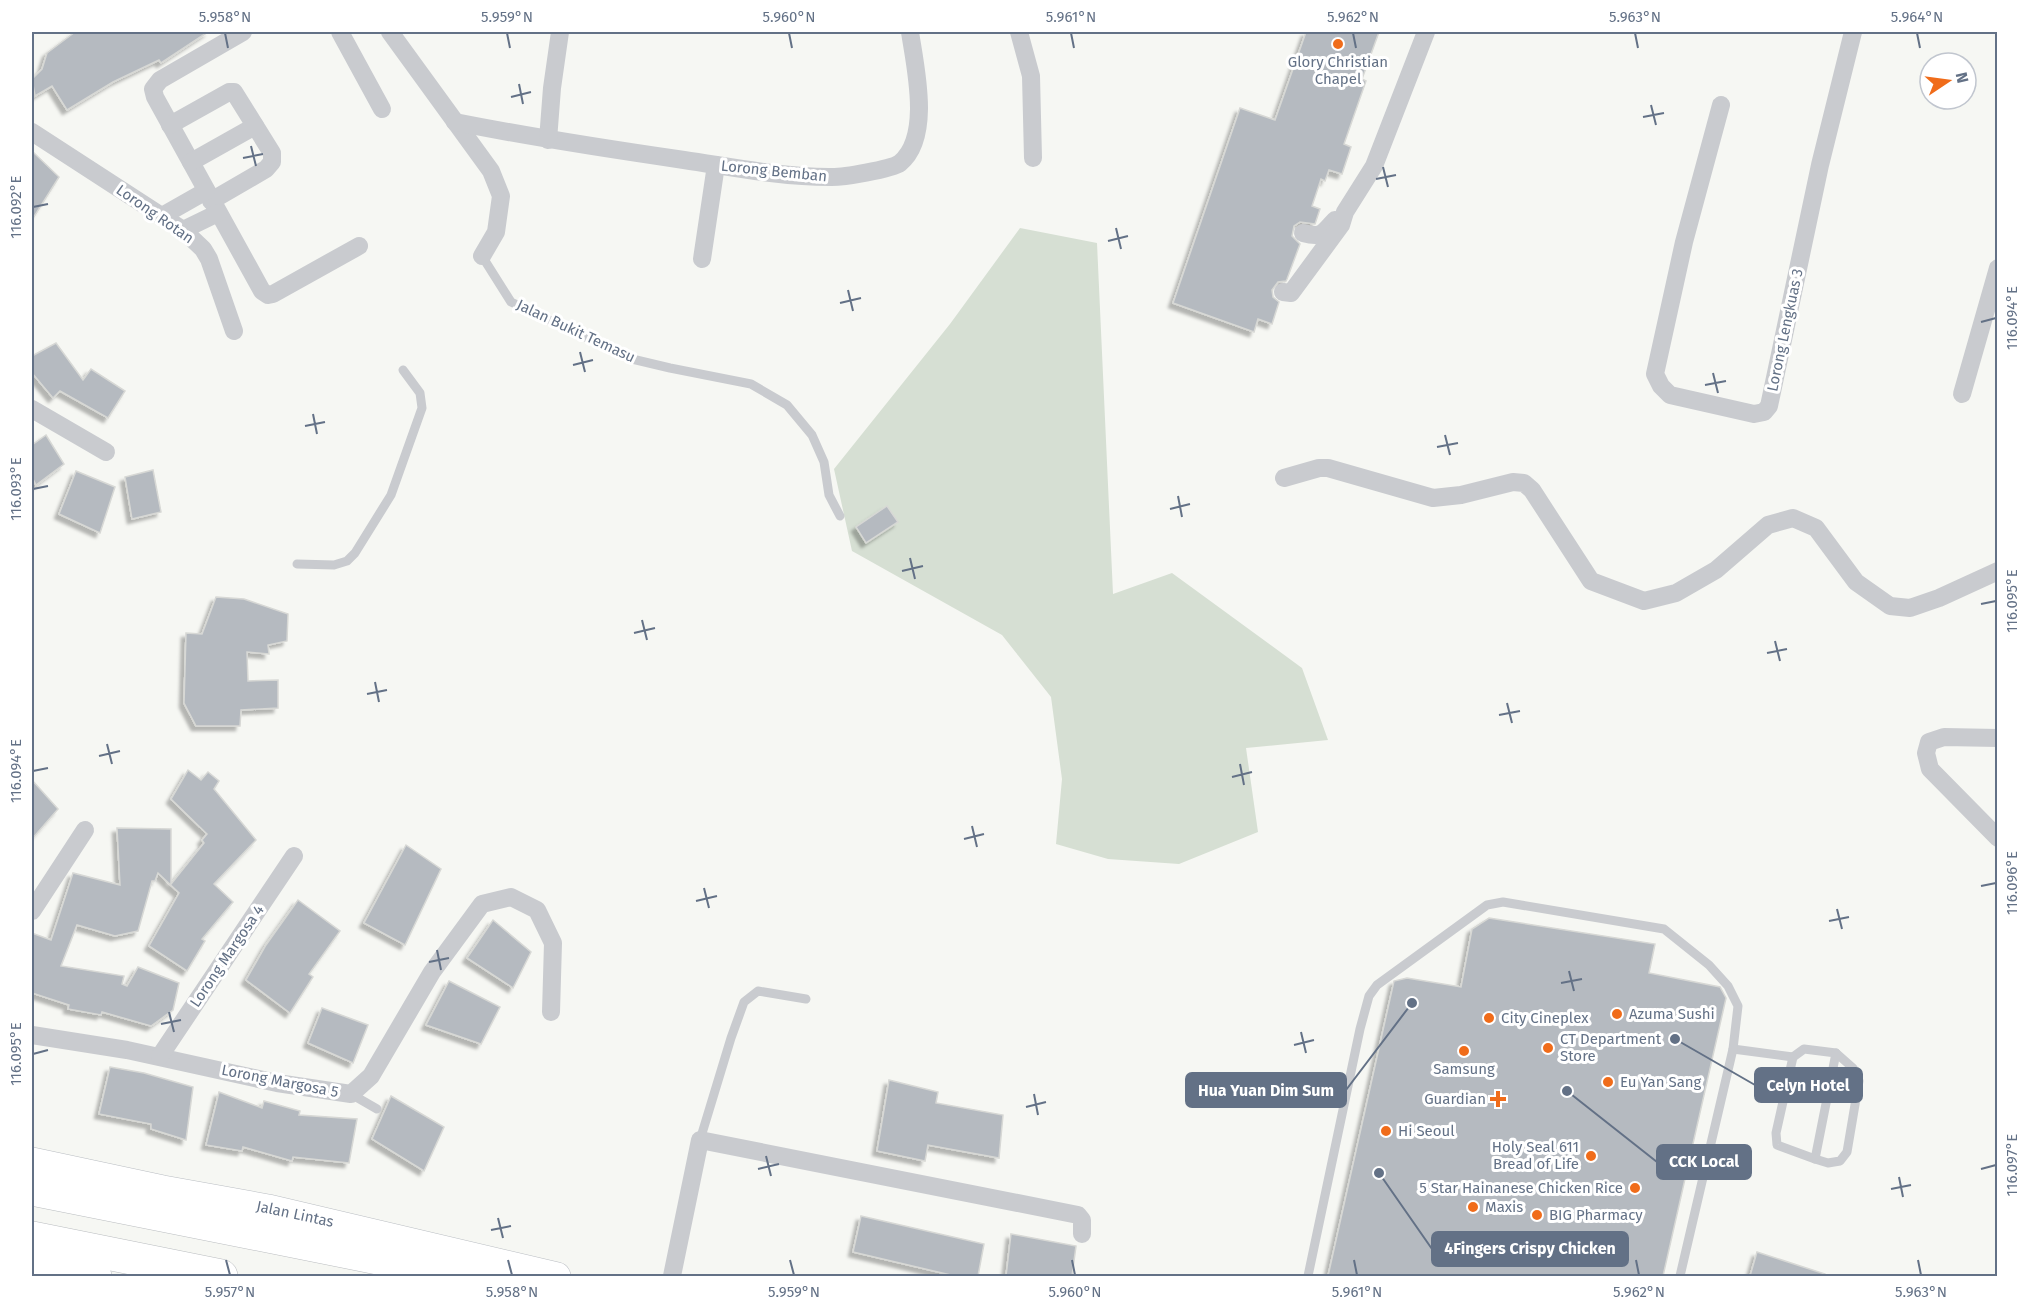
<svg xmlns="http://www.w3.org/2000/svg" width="2029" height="1308" font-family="'Fira Sans',sans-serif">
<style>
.green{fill:#d6dfd3}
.building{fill:#b5bac0;stroke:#d7d8d5;stroke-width:1.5;filter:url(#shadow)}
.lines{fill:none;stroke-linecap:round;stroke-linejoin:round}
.secondary-casing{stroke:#babec3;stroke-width:28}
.highway-casing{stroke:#babdc0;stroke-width:34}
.lane{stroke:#c9cbcf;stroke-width:9}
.street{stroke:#c9cbcf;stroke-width:18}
.secondary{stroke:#fff;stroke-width:27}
.highway{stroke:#fff;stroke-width:33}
.ticks{fill:none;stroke:#637186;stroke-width:2}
.poi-dot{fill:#f06c1a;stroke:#fff;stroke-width:2}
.labels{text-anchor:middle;stroke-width:6;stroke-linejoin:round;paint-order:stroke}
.poi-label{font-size:15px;fill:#637186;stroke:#fff;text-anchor:start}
.street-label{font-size:15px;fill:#637186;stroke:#fff}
.leader{fill:none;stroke:#637186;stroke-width:2}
.callout-dot{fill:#637186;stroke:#fff;stroke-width:2}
.callout{fill:#637186;stroke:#637186;stroke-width:2}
.callout-label{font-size:16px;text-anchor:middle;font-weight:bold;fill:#fff}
.neatline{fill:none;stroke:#637186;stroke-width:2}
.ticks-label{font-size:15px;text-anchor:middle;fill:#637186}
</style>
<defs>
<filter id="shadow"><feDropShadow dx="-4.5" dy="4.5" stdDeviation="1.5" flood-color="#0004"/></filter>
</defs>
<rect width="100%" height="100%" fill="#f6f7f3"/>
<polygon class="green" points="1020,228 1097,243 1113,594 1172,573 1302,668 1328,740 1246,748 1258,832 1179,864 1108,859 1056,844 1062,779 1051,697 1002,635 852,551 834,469 950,324"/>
<g class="building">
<polygon points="75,32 208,32 161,63 159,60 113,82 67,110 52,86 35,96 32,79 42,69 47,53"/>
<polygon points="1306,32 1379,32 1362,79 1366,81 1344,144 1351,147 1342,174 1329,170 1325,181 1321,179 1312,206 1320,209 1315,224 1300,222 1294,226 1292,236 1300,244 1287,279 1286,281 1278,282 1272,290 1273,297 1279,302 1272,324 1258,319 1254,332 1173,303 1240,108 1275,120"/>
<polygon points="32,151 59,177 32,220"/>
<polygon points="56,343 83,380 91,369 125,391 108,418 60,391 53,398 32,373 32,356"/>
<polygon points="46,435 64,464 36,485 32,477 32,445"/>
<polygon points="153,470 161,512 132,519 125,477"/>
<polygon points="76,471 115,487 100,533 59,514"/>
<polygon points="887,506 898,522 866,543 856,527"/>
<polygon points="216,597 244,599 288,614 287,641 268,645 269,654 247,652 248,681 278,680 278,708 241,710 240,726 196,726 184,703 186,633 202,634"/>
<polygon points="188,770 201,780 208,772 219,781 214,789 256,840 214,884 233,902 202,939 205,941 187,971 149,946 179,893 158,873 155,881 152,881 138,931 115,936 77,925 61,966 124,976 122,984 127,986 138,967 179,983 173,1010 151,1026 102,1012 101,1015 68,1009 69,1005 32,993 32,933 51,940 73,873 120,885 117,828 171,829 171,884 204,843 202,840 207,834 171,799"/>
<polygon points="32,780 58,809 32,839"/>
<polygon points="406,845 441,869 405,945 364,923"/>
<polygon points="298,900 340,931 309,974 313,977 290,1013 246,980 266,945"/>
<polygon points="1489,918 1655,944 1649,973 1720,987 1726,998 1663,1276 1328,1276 1394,981 1407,978 1461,987 1472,929"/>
<polygon points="493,920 531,952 513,988 467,958"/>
<polygon points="449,981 500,1007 481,1044 426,1025"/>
<polygon points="322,1008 368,1025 353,1063 308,1043"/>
<polygon points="110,1067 144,1073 193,1087 186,1140 151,1129 151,1124 99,1114"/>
<polygon points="889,1080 938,1092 936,1103 1003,1115 999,1158 928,1145 925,1161 877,1151"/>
<polygon points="219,1092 262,1108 264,1101 300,1111 299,1115 357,1119 349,1163 293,1157 292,1161 243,1147 242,1151 206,1145"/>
<polygon points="391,1096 444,1127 424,1171 372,1139"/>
<polygon points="861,1216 984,1244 978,1276 955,1276 853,1252"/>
<polygon points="1011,1234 1076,1246 1072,1276 1006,1276"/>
<polygon points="1757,1252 1825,1274 1825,1276 1750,1276"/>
</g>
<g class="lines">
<defs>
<g id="secondary">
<polyline points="32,1161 163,1189 268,1208 557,1276"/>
<polyline points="32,1263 98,1276"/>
</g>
<g id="highway">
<polyline points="32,1189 403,1263 482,1276"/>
<polyline points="32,1238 221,1276"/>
</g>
</defs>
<use href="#secondary" class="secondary-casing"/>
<use href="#highway" class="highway-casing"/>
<g class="lane">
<polyline points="482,256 511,302 632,359 670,368 751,384 787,405 812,435 824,462 829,495 840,516"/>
<polyline points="297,564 334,565 347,561 355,553 391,495 422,408 420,393 403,370"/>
<polyline points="1733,1049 1793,1057 1804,1049 1836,1053 1815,1159"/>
<polyline points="1793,1057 1776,1133 1777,1145 1815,1159 1828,1163 1840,1161 1847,1152 1859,1081 1853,1068 1836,1053"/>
<polyline points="351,1094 377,1109"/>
<polyline points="700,1140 731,1038 744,1002 758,991 806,999"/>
<polyline points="1308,1276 1360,1029 1369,996 1377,985 1487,905 1503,902 1664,929 1709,965 1728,986 1738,1006 1733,1049 1680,1276"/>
</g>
<g class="street">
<polyline points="243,32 160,80 153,89 155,97 262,291 268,295 273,294 359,246"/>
<polyline points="340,32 382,109"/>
<polyline points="390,32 491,171 501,196 496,232 482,256"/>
<polyline points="1019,32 1031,76 1033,158"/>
<polyline points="1721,105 1684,242 1655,374 1661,386 1670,395 1754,414 1764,412 1769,406 1820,165 1853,32"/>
<path d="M455,122C531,137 608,149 684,160C732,167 781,177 829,177C841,178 892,169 900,163C932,137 915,66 910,32"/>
<polyline points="170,125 229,92 234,92 272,153 272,162 266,169 211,201"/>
<polyline points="32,132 183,230 203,249 209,259 234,331"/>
<polyline points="548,140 552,88 560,32"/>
<polyline points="191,162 255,126"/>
<polyline points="162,216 206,191"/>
<polyline points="183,230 218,213"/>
<path d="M1303,233C1322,238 1322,234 1335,220"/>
<polyline points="702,259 716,165"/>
<polyline points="1283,292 1291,293 1341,225 1345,212 1374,166 1426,32"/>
<polyline points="1962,394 1998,268"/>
<polyline points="32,409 106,452"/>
<polyline points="1284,478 1319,468 1328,468 1433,498 1461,495 1513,482 1524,483 1532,490 1591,581 1644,601 1676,593 1716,570 1768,525 1793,518 1816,528 1856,582 1890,606 1910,608 1939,598 1998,571"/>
<polyline points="1998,738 1944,737 1929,742 1926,753 1930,769 1998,838"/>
<polyline points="32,911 85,830"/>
<polyline points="32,1035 127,1050 277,1083 351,1094 371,1076 432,972 482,904 511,897 537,910 553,943 551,1012"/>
<polyline points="160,1056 294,856"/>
<polyline points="672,1276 700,1140 1078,1215 1082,1220 1082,1234"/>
</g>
<use href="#secondary" class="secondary"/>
<use href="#highway" class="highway"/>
</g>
<path class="ticks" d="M225,33L228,48M507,33L510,48M789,33L792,48M1071,33L1074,48M1353,33L1356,48M1635,33L1638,48M1917,33L1920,48M519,84L523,104M511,97L531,92M1651,105L1656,125M1643,117L1664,113M251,146L256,166M243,158L263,154M1383,167L1388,187M1376,179L1396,175M33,207L48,204M1116,228L1121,249M1108,241L1128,236M848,290L853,311M840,303L861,298M1981,322L1996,318M580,352L585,372M573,365L593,360M1713,373L1718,393M1705,385L1726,381M313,414L317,434M305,426L325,422M1445,435L1450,455M1437,447L1458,443M33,489L48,486M1178,496L1182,517M1170,509L1190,504M910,558L915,579M902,571L923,566M1981,604L1996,601M642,620L647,640M634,633L655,628M1775,641L1780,661M1767,653L1787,649M375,682L379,702M367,694L387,690M1507,703L1512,723M1499,715L1520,711M107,744L112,764M99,756L120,751M1240,764L1244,785M33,771L48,768M1232,777L1252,772M972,826L977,847M964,839L984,834M1981,886L1996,883M704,888L709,908M696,901L717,896M1837,909L1842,929M1829,921L1849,917M437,950L441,970M429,962L449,958M1569,971L1574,991M1561,983L1582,979M169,1012L174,1032M161,1024L181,1020M1301,1032L1306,1053M1294,1045L1314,1040M33,1054L48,1050M1034,1094L1038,1115M1026,1107L1046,1102M766,1156L771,1176M758,1169L779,1164M1981,1169L1996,1165M1899,1177L1903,1197M1891,1189L1911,1185M498,1218L503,1238M491,1230L511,1226M226,1260L230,1275M508,1260L512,1275M790,1260L794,1275M1072,1260L1075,1275M1354,1260L1357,1275M1636,1260L1639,1275M1918,1260L1921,1275"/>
<g class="poi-dot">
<circle cx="1338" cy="44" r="6"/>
<circle cx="1617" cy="1014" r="6"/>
<circle cx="1489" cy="1018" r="6"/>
<circle cx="1548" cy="1048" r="6"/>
<circle cx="1464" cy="1051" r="6"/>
<circle cx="1608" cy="1082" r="6"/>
<path d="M1495 1090h6v6h6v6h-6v6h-6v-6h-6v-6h6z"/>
<circle cx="1386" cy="1131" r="6"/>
<circle cx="1591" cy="1156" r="6"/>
<circle cx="1635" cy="1188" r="6"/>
<circle cx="1473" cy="1207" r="6"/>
<circle cx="1537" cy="1215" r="6"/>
</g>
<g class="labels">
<g class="poi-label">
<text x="1338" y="67" text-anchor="middle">Glory Christian<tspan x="1338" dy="17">Chapel</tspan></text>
<text x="1629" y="1019">Azuma Sushi</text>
<text x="1501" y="1023">City Cineplex</text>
<text x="1560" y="1044">CT Department<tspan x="1560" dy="17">Store</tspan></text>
<text x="1464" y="1074" text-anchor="middle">Samsung</text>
<text x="1620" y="1087">Eu Yan Sang</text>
<text x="1486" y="1104" text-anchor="end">Guardian</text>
<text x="1398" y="1136">Hi Seoul</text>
<text x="1579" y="1152" text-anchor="end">Holy Seal 611<tspan x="1579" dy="17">Bread of Life</tspan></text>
<text x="1623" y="1193" text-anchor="end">5 Star Hainanese Chicken Rice</text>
<text x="1485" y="1212">Maxis</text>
<text x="1549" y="1220">BIG Pharmacy</text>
</g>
<g class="street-label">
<text transform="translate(774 171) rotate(6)" y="5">Lorong Bemban</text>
<text transform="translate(155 214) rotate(35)" y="5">Lorong Rotan</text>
<text transform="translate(1785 330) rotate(-78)" y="5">Lorong Lengkuas 3</text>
<text transform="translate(576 331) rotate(25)" y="5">Jalan Bukit Temasu</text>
<text transform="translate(227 956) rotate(-56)" y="5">Lorong Margosa 4</text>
<text transform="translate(280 1081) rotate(11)" y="5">Lorong Margosa 5</text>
<text transform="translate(295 1214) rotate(12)" y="5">Jalan Lintas</text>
</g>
</g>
<path class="leader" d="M1675 1039L1755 1085M1412 1003L1346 1090M1567 1091L1657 1162M1379 1173L1432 1249"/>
<g class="callout-dot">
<circle cx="1675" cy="1039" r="6"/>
<circle cx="1412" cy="1003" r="6"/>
<circle cx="1567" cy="1091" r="6"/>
<circle cx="1379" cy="1173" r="6"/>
</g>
<g class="callout">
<rect x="1755" y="1068" width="107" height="34" rx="6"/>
<rect x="1186" y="1073" width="160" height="34" rx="6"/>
<rect x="1657" y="1145" width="94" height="34" rx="6"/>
<rect x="1432" y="1232" width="196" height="34" rx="6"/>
</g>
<g class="callout-label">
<text x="1808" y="1091">Celyn Hotel</text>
<text x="1266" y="1096">Hua Yuan Dim Sum</text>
<text x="1704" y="1167">CCK Local</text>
<text x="1530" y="1254">4Fingers Crispy Chicken</text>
</g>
<rect width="2029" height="1308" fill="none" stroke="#ffffff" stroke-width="66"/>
<g transform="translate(1948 81) rotate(77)"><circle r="28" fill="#ffffff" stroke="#c1c6cf" stroke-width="1.5"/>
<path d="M0-4.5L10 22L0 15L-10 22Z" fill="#f06c1a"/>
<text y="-9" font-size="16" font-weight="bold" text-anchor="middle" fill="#637186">N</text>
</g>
<rect x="33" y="33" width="1963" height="1242" class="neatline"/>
<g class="ticks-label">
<text x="225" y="22">5.958°N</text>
<text x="507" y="22">5.959°N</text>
<text x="789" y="22">5.960°N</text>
<text x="1071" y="22">5.961°N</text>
<text x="1353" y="22">5.962°N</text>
<text x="1635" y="22">5.963°N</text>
<text x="1917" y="22">5.964°N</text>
<text transform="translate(16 207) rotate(-90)" y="5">116.092°E</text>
<text transform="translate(2012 318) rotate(-90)" y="5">116.094°E</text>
<text transform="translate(16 489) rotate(-90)" y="5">116.093°E</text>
<text transform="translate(2012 601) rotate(-90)" y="5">116.095°E</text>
<text transform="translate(16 771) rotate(-90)" y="5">116.094°E</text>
<text transform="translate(2012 883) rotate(-90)" y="5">116.096°E</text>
<text transform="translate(16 1054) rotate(-90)" y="5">116.095°E</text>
<text transform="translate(2012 1165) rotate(-90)" y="5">116.097°E</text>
<text x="230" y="1297">5.957°N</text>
<text x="512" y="1297">5.958°N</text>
<text x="794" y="1297">5.959°N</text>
<text x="1075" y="1297">5.960°N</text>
<text x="1357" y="1297">5.961°N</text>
<text x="1639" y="1297">5.962°N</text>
<text x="1921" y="1297">5.963°N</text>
</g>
</svg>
